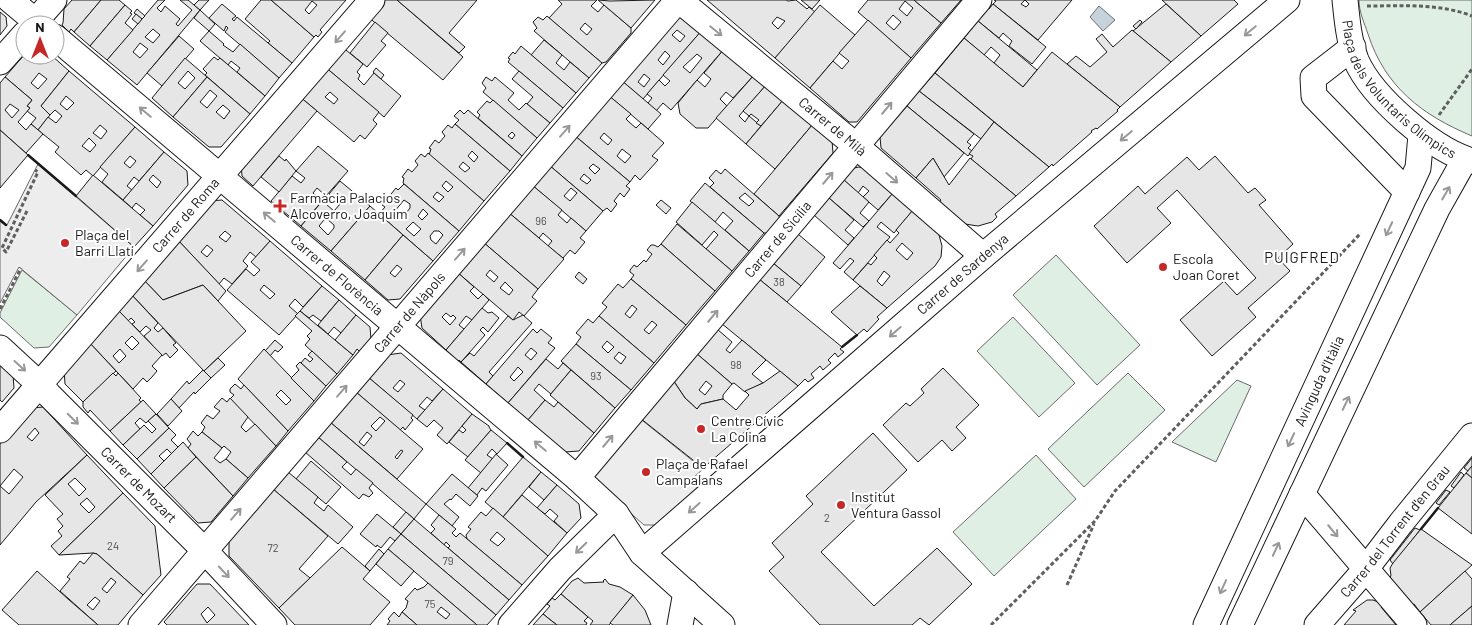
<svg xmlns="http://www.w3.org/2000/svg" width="1472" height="625" font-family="Barlow,sans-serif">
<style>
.green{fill:#e0efe3;stroke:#6a6a6a}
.parking{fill:#ededed;stroke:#6a6a6a}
.water{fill:#c6d2dc;stroke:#6a6a6a}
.building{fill:#e6e6e6;stroke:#1a1a1a;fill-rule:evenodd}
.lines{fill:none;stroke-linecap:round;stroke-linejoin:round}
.minor-casing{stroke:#1a1a1a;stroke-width:27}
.path{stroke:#5f5f5f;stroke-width:3;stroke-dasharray:4 2.5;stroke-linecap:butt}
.minor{stroke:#fff;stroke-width:25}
.wall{stroke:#1a1a1a;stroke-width:2.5}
.oneway{stroke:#989898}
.poi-dot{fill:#c62828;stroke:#fff;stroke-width:2}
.labels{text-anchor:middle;stroke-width:4;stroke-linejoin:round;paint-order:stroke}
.number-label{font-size:11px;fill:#4d4d4d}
.street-label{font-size:14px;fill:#1a1a1a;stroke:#fff}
.poi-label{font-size:14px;fill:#1a1a1a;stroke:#fff;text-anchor:start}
.neighbourhood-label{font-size:15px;letter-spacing:1px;fill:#1a1a1a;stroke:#fff}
</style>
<rect width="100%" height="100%" fill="#fff"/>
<g class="green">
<path d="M1359,0H1472V136C1422,115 1385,87 1368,34C1364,22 1359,12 1359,0Z"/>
<polygon points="1056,255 1140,345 1097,385 1013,295"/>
<polygon points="22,270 77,315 49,347 34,348 0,317 0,313"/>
<polygon points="1013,317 1075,383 1039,417 977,351"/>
<polygon points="1128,373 1165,410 1084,487 1048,449"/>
<polygon points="1237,380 1251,386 1216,462 1172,442"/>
<polygon points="1036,455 1076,499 994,576 953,532"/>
</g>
<g class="parking">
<polygon points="38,164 134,247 77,315 19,267 0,303 0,219 7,225"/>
<polygon points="638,417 703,469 692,479 698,489 657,525 644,525 593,480 593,469"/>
</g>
<polygon class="water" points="1099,6 1115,20 1103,31 1090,17"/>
<g class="building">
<polygon points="72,0 101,0 74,32 71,29 69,32 62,25 63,23 64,9"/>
<polygon points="101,0 119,0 125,5 90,46 74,32"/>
<path d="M158,0H165L157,8L161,12L165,6L180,19L176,24L178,26L192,10L180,0H188L200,10L137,85L107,60ZM153,29L160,35L153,43L145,37ZM140,43L148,49L140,58L133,52Z"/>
<polygon points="199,0 209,0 200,10 194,5"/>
<polygon points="261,0 271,0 314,37 292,63 268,43 270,41 245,19"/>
<path d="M271,0H346L320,30L322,32L318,37L316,35L314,37ZM312,1L317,5L309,14L305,10Z"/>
<polygon points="380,0 397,0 463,57 443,80 367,16"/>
<polygon points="397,0 477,0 449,33 465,47 459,53"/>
<path d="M558,0H597L591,6L598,12L604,5L631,28V33L606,62L602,63L549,18L562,4ZM585,23L592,29L587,35L580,29Z"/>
<polygon points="598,0 610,1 655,0 631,28"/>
<path d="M707,0H786L788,1L796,0L807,9L809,7L815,12L775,58ZM777,17L785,21L778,29L772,23Z"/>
<polygon points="801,0 820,0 812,9"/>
<path d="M868,0H914L941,23L911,58L858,12ZM905,1L913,8L907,16L899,9ZM893,15L901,22L894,30L886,23Z"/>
<polygon points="914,0 961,0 941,23"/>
<polygon points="994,0 1025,0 1021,4 1026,7 1029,4 1025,0 1072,0 1038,40 993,4 996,1"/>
<polygon points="1162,0 1234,0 1238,4 1201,36"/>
<polygon points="222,4 236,16 232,19 234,21 237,17 292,63 279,78 225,32 228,28 226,26 224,31 209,18"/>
<polygon points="993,4 1046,47 1032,64 1009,46 1012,41 1003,33 999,38 978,21 979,20 978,19 986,6 989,9"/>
<polygon points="1166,4 1201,36 1171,62 1133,31"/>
<polygon points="125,5 132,11 130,13 132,14 125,23 133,30 107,60 90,46"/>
<polygon points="820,5 855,35 810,88 775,58"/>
<polygon points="137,9 145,16 142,19 134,13"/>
<polygon points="200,10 215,24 209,31 194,18"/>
<polygon points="0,12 6,17 7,26 0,35"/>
<polygon points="136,14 142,19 138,24 132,19"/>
<polygon points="547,16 602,63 589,78 534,31 537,28 533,22 538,17 543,20"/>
<path d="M688,16L703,29L643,99L621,80L674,18ZM677,30L685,36L680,42L672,35ZM665,51L670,56L663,65L658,60ZM644,74L650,79L644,87L638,82Z"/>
<polygon points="868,20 911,58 857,122 849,122 810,88 833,61 842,69 849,61 839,53"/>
<polygon points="1140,20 1142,22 1136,29 1133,26"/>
<polygon points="978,21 1037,70 1023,87 994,63 1000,55 991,47 984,55 964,38"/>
<polygon points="375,22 388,33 381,41 386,45 367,67 350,53"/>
<path d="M703,29L725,48L671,110L663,103L656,111L648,103L652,98L647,94L659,80L665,86L670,81L663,75ZM697,54L702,58L690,73L683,67Z"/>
<polygon points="1132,30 1171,62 1120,107 1067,64 1076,56 1090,67 1107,52 1096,39 1102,34 1113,47"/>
<polygon points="209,31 224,44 223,45 233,52 240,44 279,78 265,96 237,72 240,68 231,61 228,65 200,41"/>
<polygon points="179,36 194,49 162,86 147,73"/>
<polygon points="964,38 1023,87 1052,52 1120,107 1117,110 1118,111 1097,129 1096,128 1091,131 1092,132 1053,166 1052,164 1049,167 935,73"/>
<polygon points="544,40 562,55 556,63 564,70 570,62 589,78 576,93 531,55"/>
<polygon points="341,46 363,64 357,72 360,75 358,79 364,85 374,73 401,96 384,117 324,66"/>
<polygon points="521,46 576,93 563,108 508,62 510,59 508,58 513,52 515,54"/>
<polygon points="725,48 755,74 733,98 726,92 720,99 727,106 708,128 696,128 680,114 678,103 697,80 705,87 711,79 704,73"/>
<path d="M25,54V55H51L69,71L41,106L50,115L38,130L31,124L36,118L27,111L30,108L27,106L32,100L5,77ZM39,73L47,79L38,89L31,83Z"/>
<polygon points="214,57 218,60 220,58 265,96 250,114 205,75 207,73 203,69"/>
<path d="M185,58L207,77L173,117L152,98ZM188,71L195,78L185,89L178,83Z"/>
<path d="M324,66L379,112L373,120L377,124L365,139L360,135L354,142L299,96ZM330,92L338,99L334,104L325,97Z"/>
<polygon points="376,68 384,75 381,79 373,72"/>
<path d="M69,71L135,127L93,176L86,170L81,175L55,152L59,147L38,130L48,117L56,123L62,116L55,110L50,115L41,106ZM66,96L74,103L67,110L60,104ZM100,125L107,131L101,139L93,133ZM89,138L96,145L90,152L82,146Z"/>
<polygon points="519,71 563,108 550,123 527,104 533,97 512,79"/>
<polygon points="935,73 994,122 981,139 919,91"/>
<polygon points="755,74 767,84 739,116 745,122 749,116 761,126 746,144 716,118"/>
<path d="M5,77L32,100L27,106L30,108L18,122L26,130L31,124L43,134L26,153L0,130V83ZM10,104L19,110L12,118L5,110Z"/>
<path d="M207,77L250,114L221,147H209L173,117ZM210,90L217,96L207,108L200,102ZM223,105L230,111L224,119L216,112Z"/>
<polygon points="486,77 492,81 495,77 514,93 508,100 519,110 526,103 550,123 537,138 483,92 486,88 482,83"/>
<polygon points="621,80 661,114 648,129 608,95"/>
<polygon points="767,84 784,99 761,126 756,123 759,120 751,114 749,116 743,111"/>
<polygon points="919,91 974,134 967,142 971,145 968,148 972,151 968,156 907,106 908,104 905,103 910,98 912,99"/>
<path d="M608,95L631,114L626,119L629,122L636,128L641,123L664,143L652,156L658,160L640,180L635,175L630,182L574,135ZM604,133L612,140L608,145L600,138ZM622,149L631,156L625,163L617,156Z"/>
<polygon points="299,96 317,111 253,186 242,176 241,163"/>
<polygon points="784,99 813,124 775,169 746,144"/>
<path d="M493,100L537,138L522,156L478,118L480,115L477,112L487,101L490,103ZM512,132L515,135L512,139L508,136Z"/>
<polygon points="907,106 964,153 944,177 933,158 916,178 881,148 880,137"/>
<polygon points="460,110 464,114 468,110 522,156 510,171 455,124 459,120 454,116"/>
<polygon points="994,122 1049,167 1016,196 971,159 973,156 969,154"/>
<path d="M455,124L510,171L484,201L429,155L431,149L429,148L435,140L439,143L445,136L442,132L448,125L452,128ZM472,151L478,157L474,162L468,156ZM463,162L470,168L465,172L459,167Z"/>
<polygon points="813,124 832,140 833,153 779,216 754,194"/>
<path d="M135,127L164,152L139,181L134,177L127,186L132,190L123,200L102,182L108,174L100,167ZM130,156L136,161L130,168L124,163Z"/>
<polygon points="0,130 28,155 0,188"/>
<path d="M574,135L630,182L626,186L630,189L624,197L620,193L614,201L617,204L611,212L607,208L603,211L549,165ZM593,164L600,169L595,174L589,168ZM584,174L591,180L587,184L580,179Z"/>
<polygon points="318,146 348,171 326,196 317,188 313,193 322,201 301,226 271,201 292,176 301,183 305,178 296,171"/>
<path d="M164,152L187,171L188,185L153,226L140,215L145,210L136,203L132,208L123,200ZM153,175L161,182L157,188L149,180Z"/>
<path d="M428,153L484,201L459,231L403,183L404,178L402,177L408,169L412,172L418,165L415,161L421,154L425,157ZM446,181L453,187L448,192L442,186ZM437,192L444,197L439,202L433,197Z"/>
<polygon points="279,156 285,161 286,159 296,171 279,192 261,177"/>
<polygon points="1215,156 1248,193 1255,188 1266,200 1259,205 1293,244 1278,258 1290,271 1248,308 1256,317 1212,356 1180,320 1224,281 1237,295 1256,278 1177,190 1157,208 1171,223 1127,263 1094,226 1138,186 1145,194 1187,157 1199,170"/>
<polygon points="933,158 949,185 970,158 1016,196 995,214 997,217 992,222 978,226 965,224 939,203 941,200 916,178"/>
<path d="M549,165L603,211L586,231L532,185ZM571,188L577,193L570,201L564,196Z"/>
<polygon points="859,167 864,168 893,193 878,210 863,197 869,191 863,186 858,193 844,180 854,168"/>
<path d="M725,169L779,216L780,220L769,233H764L710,187L714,183L709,178L716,170L721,174ZM745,193L754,201L749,206L739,198Z"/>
<polygon points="93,175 153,226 134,247 76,196"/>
<polygon points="844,180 869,202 860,213 869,221 863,227 829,198 838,183 841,184"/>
<path d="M340,181L370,206L331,251L301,226L326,197L329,201L326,204L334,211L340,204L329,194ZM327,219L334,225V228L328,235L319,226L324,220Z"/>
<polygon points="705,183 764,233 749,251 725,230 733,221 723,212 715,222 690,201"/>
<path d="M404,184L459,231L433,261L379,214L385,207L382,205L396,188L398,190ZM404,200L410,204V208L404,216H400L394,212ZM423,209L428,214L422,220L418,216ZM413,222L421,229L414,236L406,229ZM434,231H439L443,235L436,244L431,240L430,236Z"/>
<polygon points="532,185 562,210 558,215 567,223 571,218 586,231 580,238 585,242 575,254 570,250 563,258 548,246 552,241 543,233 539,238 508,212"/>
<polygon points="893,193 913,210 894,233 881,222 877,227 890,237 853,280 844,272 854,261 850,258 840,269 833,263"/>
<polygon points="829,198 854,220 845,230 854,238 848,245 814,215"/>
<path d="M222,200L270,241L256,257L250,252L243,261L248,266L232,284L224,278L219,284L176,238L209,201ZM225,231L231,236L226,242L219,237ZM207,245L213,250L207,257L201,252Z"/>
<polygon points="661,200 671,208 666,214 656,205"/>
<polygon points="692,202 749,251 732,271 706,249 718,235 714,231 702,245 676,222"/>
<polygon points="370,206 403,235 365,280 331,251"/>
<path d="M913,210L936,230L939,235L942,246L941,257L935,266L887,308L853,280L868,263L871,265L877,258L874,255L887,240L890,243L899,233L896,230ZM902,243L913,253L907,260L896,250ZM884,271L890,276L882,286L877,281Z"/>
<polygon points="508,212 564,259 538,289 483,242"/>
<polygon points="677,224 732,271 715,291 661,244"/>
<polygon points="798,234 825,257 801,286 773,263"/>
<path d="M403,235L433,261L400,299L388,300L365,280ZM397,265L402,269L395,277L390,273Z"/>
<polygon points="176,238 226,291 218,301 203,285 163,300 142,278"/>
<path d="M270,241L322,286L303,307L295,299L289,306L298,314L279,335L227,290L246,269L254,276L260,270L251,262ZM264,285L275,294L270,299L260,290Z"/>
<path d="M483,242L538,289L532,297L537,301L524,316L519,312L513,320L457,272ZM490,270L498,277L494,282L486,275ZM505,282L513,290L509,295L500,288Z"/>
<polygon points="661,244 715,291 686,325 631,279 634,275 630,272 630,270 634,265 637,267 644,260 646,262 652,254 647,250 651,245 654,245 658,247"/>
<polygon points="773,263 801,286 787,302 759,279"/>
<path d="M457,272L474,287L470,291L478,299L483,294L489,300L472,320L466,316L459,325L464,329L446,350L422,328L420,315ZM446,313L451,317L453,315L456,318L450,325L442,317Z"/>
<polygon points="579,272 587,279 583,284 575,277"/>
<polygon points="142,278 163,300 203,285 246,331 204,371 130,293"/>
<path d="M631,279L686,325L654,363L599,316L607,307L602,303L618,284L623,288ZM632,305L637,309L630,318L625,314ZM652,321L657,325L649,334L644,330Z"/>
<polygon points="759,279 842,347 840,349 844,352 838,357 835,353 828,360 831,363 823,370 820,366 811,374 814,378 808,382 805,379 798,386 721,323"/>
<polygon points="322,286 339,300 321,321 313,315 309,318 300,311"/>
<polygon points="860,286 887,308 877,317 879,319 867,332 864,329 857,335 831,312"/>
<polygon points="130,293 158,323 154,328 158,332 163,328 176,343 173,345 178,350 170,358 166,353 162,356 144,336 151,330 146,326 140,332 132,324 135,322 131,318 128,321 116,308"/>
<polygon points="339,300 356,315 341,333 334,327 328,334 318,325"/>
<path d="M116,308L162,355L152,366L157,371L152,377L147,382L143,378L133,389L88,341ZM132,336L139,343L132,350L125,343ZM120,349L126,356L119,363L113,356Z"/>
<polygon points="482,308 488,313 492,312 499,318 488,332 483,327 480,330 485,335 461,362 459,360 458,361 446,350"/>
<polygon points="300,311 353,355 337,374 305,345 310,339 307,336 312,331 295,316"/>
<polygon points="356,315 370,327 371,339 360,352 357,349 353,355 335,340"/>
<polygon points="523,315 532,323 489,372 493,376 486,384 461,362 470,353 474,356 508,316 513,320"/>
<path d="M599,316L654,363L631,390L576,344L581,337L576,333L588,319L593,323ZM607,341L614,347L608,353L602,347ZM619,352L626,357L621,364L614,358Z"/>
<path d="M533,329L537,333L541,329L552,338L548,343L555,348L508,403L486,384ZM531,348L537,353L531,360L525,355ZM518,367L523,372L514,381L510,377Z"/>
<polygon points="717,329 732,342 726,350 730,353 742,340 766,360 752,374 763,383 745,392 734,383 732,384 696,353"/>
<polygon points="275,340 283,347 278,352 275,350 270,356 265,351"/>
<polygon points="88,341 116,371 83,402 65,384 64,369"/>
<polygon points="576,344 631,390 615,408 561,361"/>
<path d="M264,349L314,401L288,431L238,379ZM281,390L291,400L286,405L276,395Z"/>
<polygon points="312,351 337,374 326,386 301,363 305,358 310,362 313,359 308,355"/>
<path d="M401,353L443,389L432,401L427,397L419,406L425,410L417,419L368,377L387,355ZM400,380L405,384L398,392L393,388Z"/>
<path d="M696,353L732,384L723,395V399L701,404L697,409L685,398L673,380ZM706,381L712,386L705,395L699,390Z"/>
<polygon points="218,358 225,365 211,378 204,371"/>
<polygon points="546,359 558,369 563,363 571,370 551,394 539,384 534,390 545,400 528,420 508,403"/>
<polygon points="300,362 326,386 314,401 291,378 299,370 296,366"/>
<polygon points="0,364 13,375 14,388 2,402 0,400"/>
<polygon points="943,368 979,405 956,427 966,438 952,451 942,440 918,462 883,425 906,403 910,406 924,393 921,389"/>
<polygon points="203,370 211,378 195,394 194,392 179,408 171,399 187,381 189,384"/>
<polygon points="571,370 615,408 594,433 550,395"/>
<polygon points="780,371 798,386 703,468 640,418 673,380 685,398 697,409 701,404 723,399 736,410 749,395 745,391 763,383"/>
<polygon points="113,373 116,376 118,373 141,398 139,400 141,402 110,431 90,410 88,413 83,407 83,402"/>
<polygon points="368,377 413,415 411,418 413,420 405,430 403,427 400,430 356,392"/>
<polygon points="235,384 241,389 244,385 288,431 276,446 230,399 234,395 230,392 230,389"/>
<polygon points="443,389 472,414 447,444 437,435 443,428 434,420 427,427 417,419"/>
<path d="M356,392L423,449L397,479L330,422ZM380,417L385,421L376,431L371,426ZM367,432L372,436L364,446L359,442ZM401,450L403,451L397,459L395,457Z"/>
<polygon points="222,398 227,402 230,398 248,417 241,427 246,432 255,424 276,446 248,478 226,459 231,452 224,446 222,448 202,432 205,427 201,423 207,415 213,419 220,411 214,407"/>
<polygon points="171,399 182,411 168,426 157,414"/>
<polygon points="143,400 156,414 146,423 140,418 135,423 140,429 123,445 110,431"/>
<polygon points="545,400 554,407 558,402 594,433 579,451 565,452 528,420"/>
<path d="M43,407L87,455L36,502L0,545V486L9,494L23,477L14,469L0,486V444L31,408ZM35,428L39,433L32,441L27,437Z"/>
<polygon points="156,414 169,428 137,459 123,445 144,425 152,433 156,429 148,421"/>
<polygon points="472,414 489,426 489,427 491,430 468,457 449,442 459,430 463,433 466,430 462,426"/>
<polygon points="330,422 426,504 414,519 318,437"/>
<polygon points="169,428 176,435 171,440 178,447 172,454 167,449 159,456 164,461 151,474 137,459"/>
<polygon points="491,430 507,443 497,454 492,449 487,455 493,459 481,473 465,460"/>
<polygon points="193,431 198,436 202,432 222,448 214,458 220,463 226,459 248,478 233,496 188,448 191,444 187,439"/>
<polygon points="873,433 907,470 821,552 874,606 937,548 972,584 929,625 920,618 912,625 820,625 769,571 784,557 772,543 813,504 806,496"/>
<polygon points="318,437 347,462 342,467 351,475 356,469 373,483 369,488 373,493 369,497 363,494 359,499 305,452"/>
<polygon points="183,442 196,457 164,488 151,474"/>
<polygon points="496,454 508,465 486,491 482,488 477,495 468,488"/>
<path d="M87,455L123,493L59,555L51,546L62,536L58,531L63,526L57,519L63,514L45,495ZM75,478L86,489L79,496L68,484ZM87,498L95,507L89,513L80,504Z"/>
<polygon points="196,457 233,496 211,522 198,523 164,488"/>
<polygon points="523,457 541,472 503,517 485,502"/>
<polygon points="1472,458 1472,466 1468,471 1464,468"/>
<polygon points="311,461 341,487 326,504 296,479"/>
<polygon points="1472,466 1472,478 1466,473"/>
<polygon points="288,472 318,497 314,503 324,511 328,505 353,527 338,544 273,489"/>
<polygon points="541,472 557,485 544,500 529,487"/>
<polygon points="1461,472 1464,475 1454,488 1451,486"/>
<polygon points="1466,473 1472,478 1472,534 1438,508"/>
<polygon points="452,474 478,496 470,506 456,494 451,500 450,499 444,504 459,517 452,526 426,504"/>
<polygon points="557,485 579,504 581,518 567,533 554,521 558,516 550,509 545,514 537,508"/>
<polygon points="273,489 328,536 299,569 310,578 279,608 229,556 229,541"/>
<polygon points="1446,490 1450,492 1439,505 1436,503"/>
<polygon points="123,493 155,526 161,575 143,595 97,554 93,553 59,555"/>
<polygon points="522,495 567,533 548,556 503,517"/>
<path d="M493,508L548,556L522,585L467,539L466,535L471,529L468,527L481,512L486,516ZM497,532L505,539L498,546L490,540Z"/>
<polygon points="406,512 414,519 401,534 393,527"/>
<polygon points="377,514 401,534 395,541 390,537 381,548 377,545 376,547 360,534"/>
<polygon points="439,515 456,529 452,533 456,537 460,533 522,585 509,600 448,548 450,546 446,542 444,545 431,533 435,529 431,525"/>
<polygon points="414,519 509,600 496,615 401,534"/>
<polygon points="1415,528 1420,530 1393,564 1390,560"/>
<polygon points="1421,529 1472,565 1420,612 1414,604 1412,605 1404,599 1406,596 1397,589 1390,577 1391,576 1390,568 1393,563"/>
<polygon points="401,534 496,615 487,625 477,625 388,549"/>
<polygon points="342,547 370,571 363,579 390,602 370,625 295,625 279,608"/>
<polygon points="379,549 384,554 370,571 365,566"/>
<polygon points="388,549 414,571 401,586 376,564"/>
<path d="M93,553L97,554L143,595L118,625H98L60,591L70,579L67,577L80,561L84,564ZM111,578L116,582L107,593L102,589ZM95,597L100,601L93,610L87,605Z"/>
<polygon points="37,571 68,599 98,625 19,625 2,610"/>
<polygon points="1465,571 1472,579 1472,606 1450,625 1431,625 1420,612"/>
<polygon points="578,578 584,583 604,582 603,581 605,579 609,584 620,587 633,595 609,625 590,625 593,621 561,594 572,581"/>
<path d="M428,583L477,625H417L402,612L406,608L408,601L405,599L415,588L417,590L424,587ZM441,607L450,614L446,619L437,612Z"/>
<path d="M197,584H210L249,625H167L164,622ZM208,607L215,615L207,623L201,614Z"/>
<polygon points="561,594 588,617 584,621 587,623 586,625 557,625 543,614 550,606 547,604 552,598 555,600"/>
<polygon points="633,595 645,610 651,625 613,625 610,623"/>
<polygon points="1367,600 1373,600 1381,603 1383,606 1381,607 1396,625 1344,625 1356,611 1353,610"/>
<polygon points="1472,606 1472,625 1450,625 1458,618"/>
<polygon points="394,612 399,617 402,612 417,625 387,625 390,621 388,619"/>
<polygon points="543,614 553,622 557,625 533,625"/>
</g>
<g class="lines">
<defs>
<g id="minor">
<polyline points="10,0 40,25"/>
<path id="s1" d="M679,0L855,145L983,256"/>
<path id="s2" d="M1345,0C1347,20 1349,41 1356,60C1372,97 1433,150 1472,161"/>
<polyline points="32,25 54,0"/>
<path id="s3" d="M55,37L577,478L616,514L642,553L722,625"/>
<polyline points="1353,47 1313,78 1314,96 1407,192"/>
<polyline points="0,62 25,34"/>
<path id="s4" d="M0,348L39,384L49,395L205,551L274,625"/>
<path id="s5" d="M0,430L372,0"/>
<path id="s6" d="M577,478L979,0"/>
<polyline points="1302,494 1414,625"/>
<path id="s7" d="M642,553L983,256L1287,0"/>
<path id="s8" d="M141,625L678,0"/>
<polyline points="511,625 560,569 616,514"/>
<polyline points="680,625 686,592"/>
<path id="s9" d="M1206,625L1418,168L1421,135"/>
<polyline points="1240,625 1437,209 1465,159"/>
<path id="s10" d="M1317,625L1365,570L1401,523L1472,436"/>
</g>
</defs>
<use href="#minor" class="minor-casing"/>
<g class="path">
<path d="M1367,6C1402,6 1439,3 1472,16"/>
<polyline points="1439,115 1472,69"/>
<polyline points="27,211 6,252 2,248 38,172 35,170"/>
<polyline points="0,309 21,268"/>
<polyline points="1067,585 1094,524"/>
<polyline points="991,625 1095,521 1115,491 1361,233"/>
</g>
<use href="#minor" class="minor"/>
<g class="wall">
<polyline points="28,155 76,196"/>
<polyline points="0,220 6,225"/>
<polyline points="842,347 857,335"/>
<polyline points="507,443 523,457"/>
<polyline points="1421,529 1438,508"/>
</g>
</g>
<defs><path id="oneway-shaft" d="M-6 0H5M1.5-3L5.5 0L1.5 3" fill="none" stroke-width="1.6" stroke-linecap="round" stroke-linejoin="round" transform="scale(1.25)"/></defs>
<g class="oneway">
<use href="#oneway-shaft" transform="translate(716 31) rotate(39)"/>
<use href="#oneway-shaft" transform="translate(1250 31) rotate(140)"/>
<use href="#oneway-shaft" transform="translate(340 37) rotate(131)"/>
<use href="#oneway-shaft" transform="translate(887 108) rotate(-50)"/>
<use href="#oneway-shaft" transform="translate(145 112) rotate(-140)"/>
<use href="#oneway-shaft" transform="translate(565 131) rotate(-49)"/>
<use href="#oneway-shaft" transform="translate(1126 136) rotate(140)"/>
<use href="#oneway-shaft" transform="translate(828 178) rotate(-50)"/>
<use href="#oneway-shaft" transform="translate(892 178) rotate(41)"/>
<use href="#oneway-shaft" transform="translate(1446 193) rotate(-60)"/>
<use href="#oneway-shaft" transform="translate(269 217) rotate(-140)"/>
<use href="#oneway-shaft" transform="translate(1389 229) rotate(115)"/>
<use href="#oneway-shaft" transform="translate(460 254) rotate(-49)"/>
<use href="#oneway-shaft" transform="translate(142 266) rotate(131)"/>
<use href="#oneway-shaft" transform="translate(713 316) rotate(-50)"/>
<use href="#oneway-shaft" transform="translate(895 332) rotate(139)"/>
<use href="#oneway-shaft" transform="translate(20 366) rotate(42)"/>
<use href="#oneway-shaft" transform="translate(342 391) rotate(-49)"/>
<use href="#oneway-shaft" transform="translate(1346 403) rotate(-64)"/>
<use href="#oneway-shaft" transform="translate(73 419) rotate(45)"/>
<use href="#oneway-shaft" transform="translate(1291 440) rotate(115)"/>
<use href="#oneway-shaft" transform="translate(608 441) rotate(-50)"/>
<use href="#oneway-shaft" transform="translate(540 446) rotate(-140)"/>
<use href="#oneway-shaft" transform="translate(694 508) rotate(139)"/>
<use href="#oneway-shaft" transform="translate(236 514) rotate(-49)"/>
<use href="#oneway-shaft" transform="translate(1333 531) rotate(50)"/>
<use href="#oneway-shaft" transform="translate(581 548) rotate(136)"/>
<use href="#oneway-shaft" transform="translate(1276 549) rotate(-65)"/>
<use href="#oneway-shaft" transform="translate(224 572) rotate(47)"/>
<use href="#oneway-shaft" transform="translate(1223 587) rotate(114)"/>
</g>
<g class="poi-dot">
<path d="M277.5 198.5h5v5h5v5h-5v5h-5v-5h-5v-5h5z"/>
<circle cx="65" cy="243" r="5"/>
<circle cx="1163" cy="267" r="5"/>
<circle cx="701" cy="429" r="5"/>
<circle cx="646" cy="472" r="5"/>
<circle cx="841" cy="505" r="5"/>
</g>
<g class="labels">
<g class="number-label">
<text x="541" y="225">96</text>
<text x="779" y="286">38</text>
<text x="736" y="369">98</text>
<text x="596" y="380">93</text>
<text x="827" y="522">2</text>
<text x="113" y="550">24</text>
<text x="273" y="552">72</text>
<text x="448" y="565">79</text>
<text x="430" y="608">75</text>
</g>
<g class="street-label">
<text dy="5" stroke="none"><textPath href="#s2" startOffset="110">Plaça dels Voluntaris Olímpics</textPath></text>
<text dy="5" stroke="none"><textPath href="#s1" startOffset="199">Carrer de Milà</textPath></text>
<text dy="5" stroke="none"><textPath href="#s5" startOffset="284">Carrer de Roma</textPath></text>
<text dy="5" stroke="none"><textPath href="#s6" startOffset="312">Carrer de Sicília</textPath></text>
<text dy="5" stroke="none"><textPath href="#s7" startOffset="425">Carrer de Sardenya</textPath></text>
<text dy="5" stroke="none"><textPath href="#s3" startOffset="369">Carrer de Florència</textPath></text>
<text dy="5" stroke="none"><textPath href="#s8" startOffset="412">Carrer de Nàpols</textPath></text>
<text dy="5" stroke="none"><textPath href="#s9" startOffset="269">Avinguda d'Itàlia</textPath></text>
<text dy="5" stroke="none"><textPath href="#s4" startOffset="195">Carrer de Mozart</textPath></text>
<text dy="5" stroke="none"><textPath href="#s10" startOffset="122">Carrer del Torrent d'en Grau</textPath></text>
</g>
<g class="poi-label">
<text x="290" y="203">Farmàcia Palacios<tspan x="290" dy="16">Alcoverro, Joaquim</tspan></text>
<text x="75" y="240">Plaça del<tspan x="75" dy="16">Barri Llatí</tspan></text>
<text x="1173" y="264">Escola<tspan x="1173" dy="16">Joan Coret</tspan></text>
<text x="711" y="426">Centre Cívic<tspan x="711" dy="16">La Colina</tspan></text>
<text x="656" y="469">Plaça de Rafael<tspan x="656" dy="16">Campalans</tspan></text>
<text x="851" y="502">Institut<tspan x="851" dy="16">Ventura Gassol</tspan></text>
</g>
<g class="neighbourhood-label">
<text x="1302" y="263">PUIGFRED</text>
</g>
</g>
<g transform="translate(40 40)"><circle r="24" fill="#ffffff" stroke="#a3a3a3"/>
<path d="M0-4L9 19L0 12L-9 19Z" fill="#c62828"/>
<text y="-8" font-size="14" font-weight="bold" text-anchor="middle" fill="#1a1a1a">N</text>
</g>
</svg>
